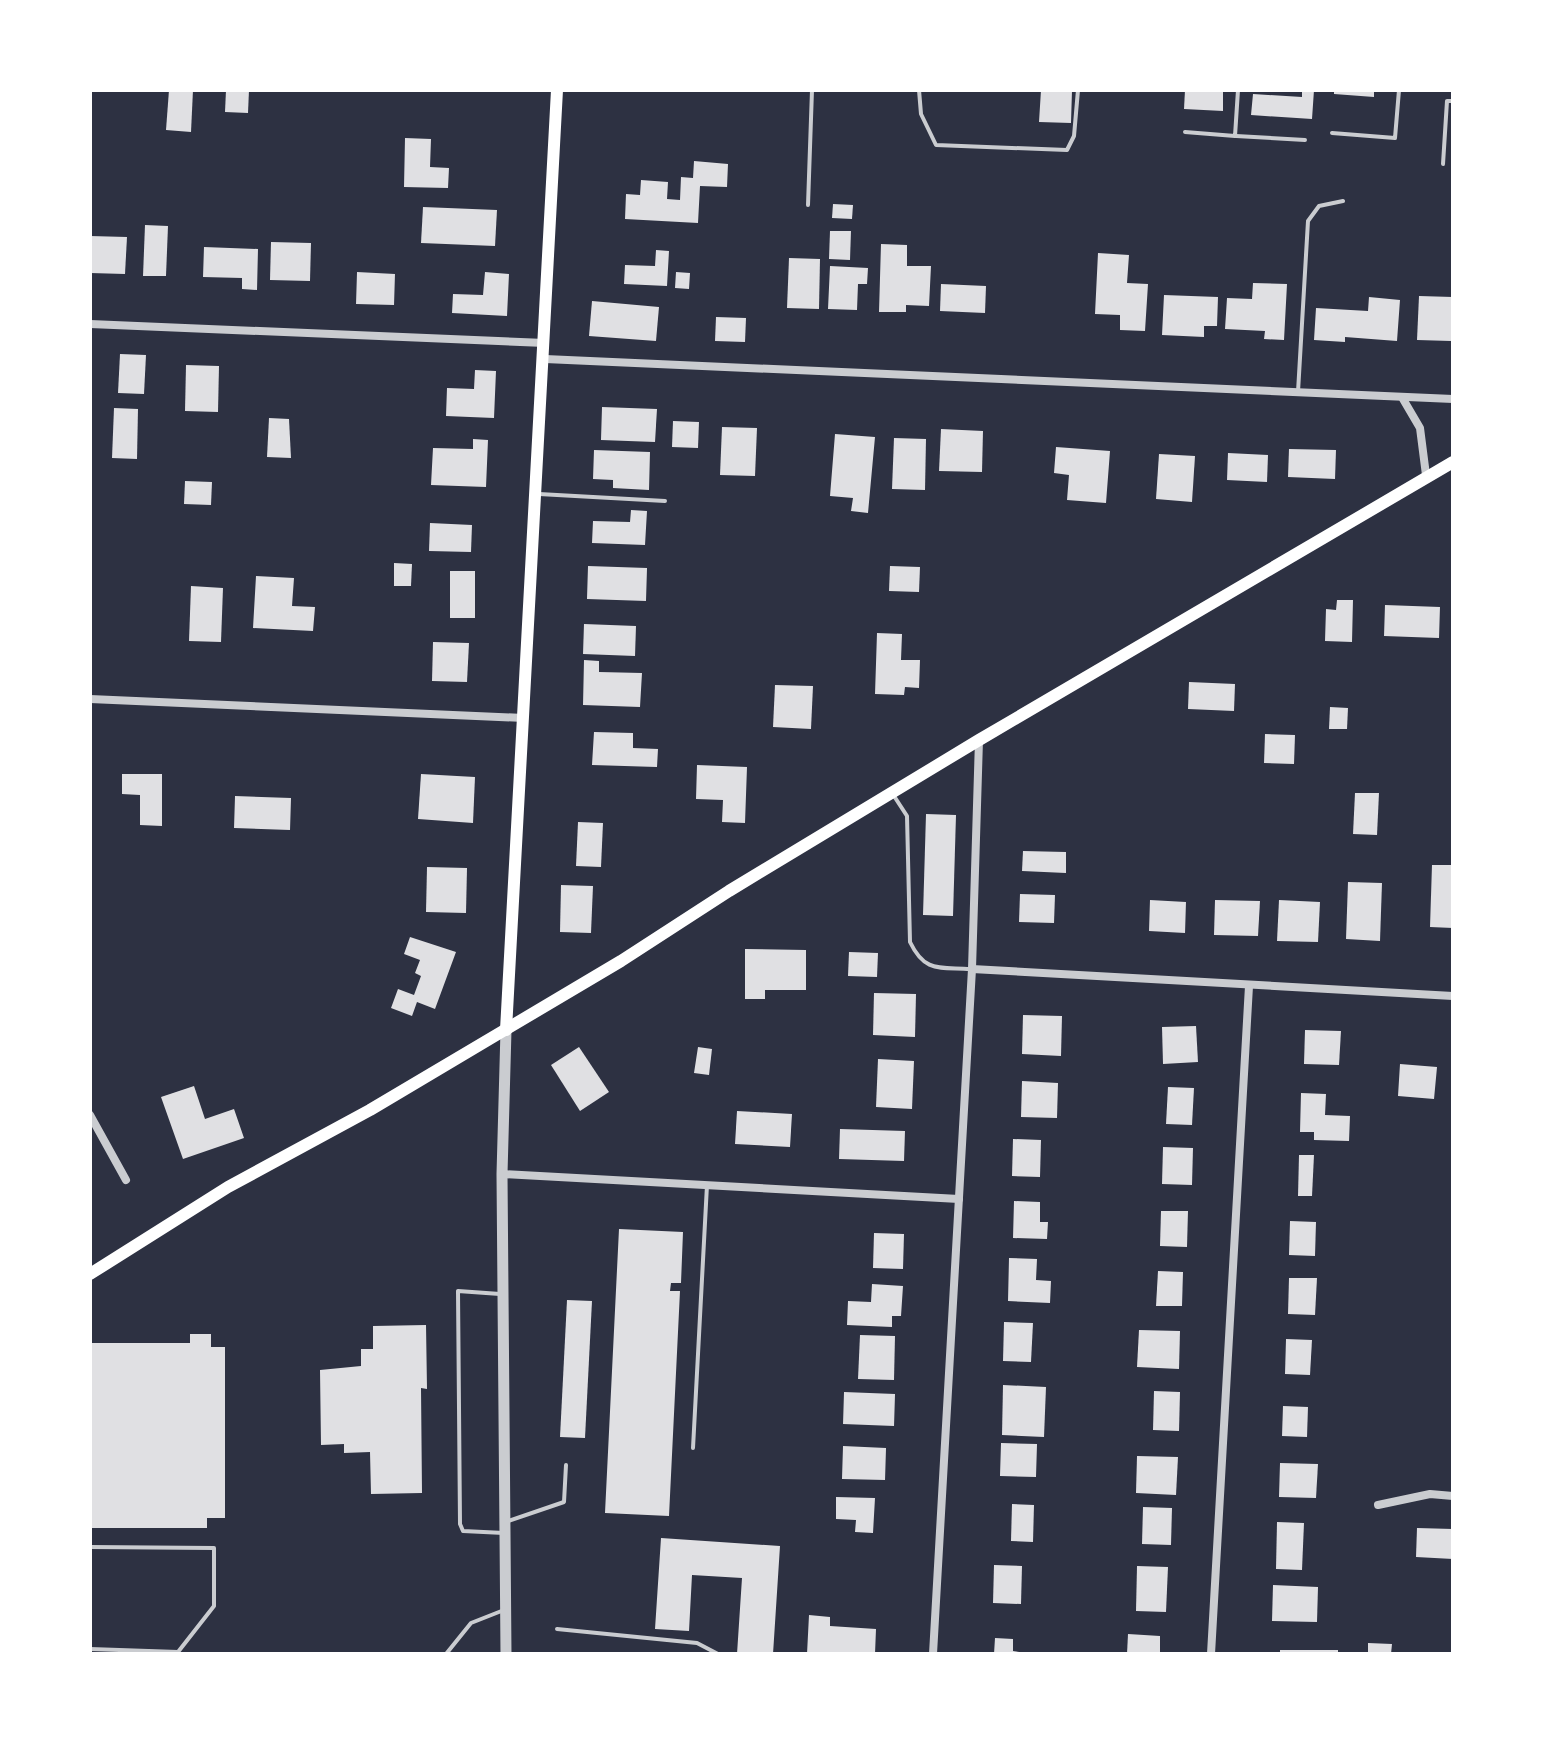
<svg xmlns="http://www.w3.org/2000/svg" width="1543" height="1744" font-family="Karla,sans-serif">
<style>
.building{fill:#e0e0e3}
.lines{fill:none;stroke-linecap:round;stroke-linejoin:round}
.service{stroke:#caccd0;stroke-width:4}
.minor{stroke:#caccd0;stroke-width:8}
.tertiary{stroke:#caccd0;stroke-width:11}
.secondary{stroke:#fff;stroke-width:12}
</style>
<rect width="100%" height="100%" fill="#2d3142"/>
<g class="building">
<polygon points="169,90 193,90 191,132 166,130"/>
<polygon points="226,90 249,90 248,113 225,112"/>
<polygon points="1041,90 1072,90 1071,123 1039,122"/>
<polygon points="1185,90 1223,90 1223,111 1184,109"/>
<polygon points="1302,90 1314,90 1312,119 1251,115 1253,94 1302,97"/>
<polygon points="1334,90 1374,90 1374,97 1334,94"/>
<polygon points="405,138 431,139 430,167 449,168 448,188 404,187"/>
<polygon points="694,161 728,164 727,187 700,186 698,223 625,219 626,194 640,195 641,180 668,182 667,199 680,200 681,177 693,178"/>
<polygon points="833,204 853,205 852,219 832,218"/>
<polygon points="423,207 497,210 495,246 421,243"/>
<polygon points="145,225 168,226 166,276 143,276"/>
<polygon points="830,231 851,231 850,260 829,259"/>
<polygon points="90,236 127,237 125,274 90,273"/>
<polygon points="271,242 311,243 310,281 270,280"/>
<polygon points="881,244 907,245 907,266 931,266 929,306 906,305 906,312 879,312"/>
<polygon points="204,247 258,249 257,290 242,289 242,278 203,277"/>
<polygon points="656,250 669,251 667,286 624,284 625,265 655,266"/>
<polygon points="1098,253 1129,255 1127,283 1148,284 1145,331 1120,330 1120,315 1095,314"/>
<polygon points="789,258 820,259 819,309 787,308"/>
<polygon points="830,266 868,268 867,284 858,284 857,310 828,309"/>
<polygon points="357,272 395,274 394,305 356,304"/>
<polygon points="485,272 509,274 507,316 452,313 453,294 483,295"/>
<polygon points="676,272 690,273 689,289 675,288"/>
<polygon points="1253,283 1287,284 1284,340 1264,339 1265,331 1225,329 1227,298 1252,299"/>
<polygon points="941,284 986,286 985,313 940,311"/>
<polygon points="1164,295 1218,297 1217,326 1204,326 1204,337 1162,335"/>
<polygon points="1419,296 1453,297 1451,341 1417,340"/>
<polygon points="1369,297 1400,300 1397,341 1345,337 1345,342 1314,340 1316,308 1368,311"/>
<polygon points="592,301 659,307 656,341 589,336"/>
<polygon points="716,317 746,318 745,342 715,341"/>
<polygon points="120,354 146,355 144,394 118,393"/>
<polygon points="186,365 219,366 218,412 185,411"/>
<polygon points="475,370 496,371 494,418 446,416 447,388 474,389"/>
<polygon points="602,407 657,409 655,442 601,440"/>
<polygon points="114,408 138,409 137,459 112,458"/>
<polygon points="269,418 289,419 291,458 267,457"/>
<polygon points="673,421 699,422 698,448 672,447"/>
<polygon points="722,427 757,428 755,476 720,475"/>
<polygon points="941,429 983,431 982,472 939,471"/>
<polygon points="835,434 875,437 868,513 851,511 853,498 830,496"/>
<polygon points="894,438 926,439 925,490 892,489"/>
<polygon points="473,439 488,440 486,487 431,485 433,448 473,449"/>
<polygon points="1056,447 1110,451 1106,503 1067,500 1069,475 1054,473"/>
<polygon points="1289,449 1336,450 1335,479 1288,477"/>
<polygon points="594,450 650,452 649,490 613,488 613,480 593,479"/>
<polygon points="1228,453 1268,455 1267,482 1227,480"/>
<polygon points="1159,454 1195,456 1192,502 1156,499"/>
<polygon points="185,481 212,482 211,505 184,504"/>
<polygon points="631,510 647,511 645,545 592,543 593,521 630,522"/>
<polygon points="430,523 472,525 471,552 429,551"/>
<polygon points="394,563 412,564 411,586 394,586"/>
<polygon points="588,566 647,568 646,601 587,599"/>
<polygon points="890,566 920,567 919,592 889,591"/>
<rect x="450" y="571" width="25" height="47"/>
<polygon points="256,576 294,578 292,606 315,607 313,631 253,628"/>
<polygon points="191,586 223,588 221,642 189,641"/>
<polygon points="1337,600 1353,600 1352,642 1325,641 1326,609 1336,610"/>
<polygon points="1385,605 1440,607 1439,638 1384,636"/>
<polygon points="584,624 636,626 635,656 583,654"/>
<polygon points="877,633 902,634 901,660 920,660 919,688 905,687 904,695 875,694"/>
<polygon points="433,642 469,643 467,682 432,681"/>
<polygon points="584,660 599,661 599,672 642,673 640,707 583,705"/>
<polygon points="1189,682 1235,684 1234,711 1188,709"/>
<polygon points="775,685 813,686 811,729 773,727"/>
<polygon points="1330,707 1348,708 1347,729 1329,729"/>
<polygon points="594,732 633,733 633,748 658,749 657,767 592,765"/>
<polygon points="1265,734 1295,735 1294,764 1264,763"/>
<polygon points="697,765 747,767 745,823 722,822 723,800 696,799"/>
<polygon points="122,774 162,774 162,826 140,825 140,795 122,794"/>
<polygon points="421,774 475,777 473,823 418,819"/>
<polygon points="1355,793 1379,793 1377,835 1353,834"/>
<polygon points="235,796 291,798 290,830 234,828"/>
<polygon points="926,814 956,815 953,916 923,915"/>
<polygon points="578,822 603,823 601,867 576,866"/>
<polygon points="1023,851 1066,852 1066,873 1022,871"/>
<polygon points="1432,865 1453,865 1453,928 1430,927"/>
<polygon points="427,867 467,868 466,913 426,912"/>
<polygon points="1348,882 1382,883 1380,941 1346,939"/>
<polygon points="561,885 593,886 591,933 560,932"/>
<polygon points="1020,894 1055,895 1054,923 1019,922"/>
<polygon points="1150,900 1186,902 1185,933 1149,931"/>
<polygon points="1215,900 1260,901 1258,936 1214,935"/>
<polygon points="1279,900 1320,902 1318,942 1277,941"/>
<polygon points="410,937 456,952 435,1009 417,1002 412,1016 391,1008 398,989 414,995 421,976 415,973 420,960 404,954"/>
<polygon points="745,949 806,950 806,990 765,990 765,999 745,999"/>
<polygon points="849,952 878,953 877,977 848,976"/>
<polygon points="874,993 916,994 915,1037 873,1035"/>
<polygon points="1023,1015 1062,1016 1061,1056 1022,1054"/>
<polygon points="1196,1026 1198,1062 1163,1064 1162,1027"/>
<polygon points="1305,1030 1341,1031 1339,1065 1304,1064"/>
<polygon points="579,1047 609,1092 580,1111 551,1065"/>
<polygon points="698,1047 712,1049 709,1075 694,1073"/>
<polygon points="878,1059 914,1061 912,1109 876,1107"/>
<polygon points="1400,1064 1437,1067 1434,1099 1398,1096"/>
<polygon points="1022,1081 1058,1083 1057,1118 1021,1117"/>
<polygon points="194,1086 205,1119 234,1109 244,1138 183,1159 161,1097"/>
<polygon points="1168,1087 1194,1088 1192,1125 1166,1124"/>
<polygon points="1301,1093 1326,1094 1325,1115 1350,1116 1349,1141 1314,1140 1314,1132 1300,1132"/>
<polygon points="737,1111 792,1114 790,1147 735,1144"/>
<polygon points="840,1129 905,1131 904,1161 839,1159"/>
<polygon points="1013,1139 1041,1140 1040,1177 1012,1176"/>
<polygon points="1163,1147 1193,1148 1192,1185 1162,1184"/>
<polygon points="1299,1155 1314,1155 1312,1196 1298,1196"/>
<polygon points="1014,1201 1040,1202 1040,1222 1048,1222 1047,1239 1013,1238"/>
<polygon points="1161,1211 1188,1211 1187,1247 1160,1246"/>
<polygon points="1290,1221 1316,1222 1315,1256 1289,1255"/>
<polygon points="619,1229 683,1232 681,1283 671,1283 670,1291 680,1291 669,1516 605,1513"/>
<polygon points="874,1233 904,1234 903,1269 873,1268"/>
<polygon points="1009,1258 1037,1259 1036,1280 1051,1281 1050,1303 1008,1301"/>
<polygon points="1158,1271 1183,1272 1182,1306 1156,1306"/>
<polygon points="1289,1278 1317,1278 1315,1315 1288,1314"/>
<polygon points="872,1284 903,1286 901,1316 892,1316 892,1327 847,1325 848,1301 871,1302"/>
<polygon points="567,1300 592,1301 585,1438 560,1437"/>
<polygon points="1004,1322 1033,1323 1031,1362 1003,1361"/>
<polygon points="426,1325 427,1389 421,1388 422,1493 371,1494 370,1452 344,1453 344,1444 321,1445 320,1370 361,1366 361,1349 373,1349 373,1326"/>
<polygon points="1139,1330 1180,1331 1179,1369 1137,1367"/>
<polygon points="190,1334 211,1334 211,1347 225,1347 225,1518 207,1518 207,1528 90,1528 90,1343 190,1343"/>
<polygon points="860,1335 895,1336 894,1380 858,1379"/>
<polygon points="1286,1339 1312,1340 1310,1375 1285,1374"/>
<polygon points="1003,1385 1046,1387 1044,1437 1002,1435"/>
<polygon points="1154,1391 1180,1392 1179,1431 1153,1430"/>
<polygon points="844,1392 895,1394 894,1426 843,1424"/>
<polygon points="1283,1406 1308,1407 1307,1437 1282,1436"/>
<polygon points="1001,1443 1037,1444 1036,1477 1000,1476"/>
<polygon points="843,1446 886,1448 885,1480 842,1479"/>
<polygon points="1137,1456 1178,1457 1176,1495 1136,1493"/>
<polygon points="1280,1463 1318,1464 1316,1498 1279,1497"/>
<polygon points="836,1497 875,1498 873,1533 855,1532 856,1520 836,1519"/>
<polygon points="1012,1504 1034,1505 1033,1542 1011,1541"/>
<polygon points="1143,1507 1172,1508 1171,1545 1142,1544"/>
<polygon points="1277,1522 1304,1523 1302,1570 1276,1569"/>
<polygon points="1417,1528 1453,1529 1453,1559 1416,1557"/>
<polygon points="661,1538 780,1546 773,1654 737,1654 742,1578 692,1575 689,1631 655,1629"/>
<polygon points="994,1565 1022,1566 1021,1604 993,1603"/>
<polygon points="1137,1566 1168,1567 1166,1612 1136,1611"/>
<polygon points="1273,1585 1318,1587 1317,1622 1272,1621"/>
<polygon points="809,1615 830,1617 830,1626 876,1629 875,1654 807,1654"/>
<polygon points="1128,1634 1160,1636 1160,1654 1127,1654"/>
<polygon points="995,1638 1013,1639 1013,1651 1032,1654 994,1654"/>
<polygon points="1368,1643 1392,1644 1391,1654 1368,1654"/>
<rect x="1280" y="1650" width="58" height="4"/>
</g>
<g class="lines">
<g class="service">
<polyline points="919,90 921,114 936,145 1067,150 1074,136 1078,90"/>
<polyline points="1185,132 1235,136 1238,90"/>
<polyline points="1332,133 1395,138 1399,90"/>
<polyline points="1236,136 1305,140"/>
<polyline points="1443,164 1447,101 1453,101"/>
<polyline points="808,205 812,90"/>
<polyline points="1298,392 1308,221 1319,206 1343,201"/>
<polyline points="539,494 665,501"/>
<path d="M894,796L907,816L910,942C925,973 939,967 970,969"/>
<polyline points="500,1294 458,1291 460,1524 463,1531 504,1533"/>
<polyline points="693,1448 707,1185"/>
<polyline points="508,1521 564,1502 566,1465"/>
<polyline points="90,1547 214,1548 214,1606 178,1652 90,1649"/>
<polyline points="557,1629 697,1643 718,1654"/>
<polyline points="446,1654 471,1623 504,1610"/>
</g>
<g class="minor">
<polyline points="90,324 545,343"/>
<polyline points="545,359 1453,399"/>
<polyline points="1403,399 1420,428 1426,475"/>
<polyline points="90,699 524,718"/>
<polyline points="972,969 1453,996"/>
<polyline points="90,1115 126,1180"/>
<polyline points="502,1174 959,1199"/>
<polyline points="1378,1505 1430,1494 1453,1496"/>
<polyline points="933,1654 972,969 979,740"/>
<polyline points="1211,1654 1249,986"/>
</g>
<polyline class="tertiary" points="506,1030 502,1174 506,1654"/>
<g class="secondary">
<polyline points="506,1030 557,90"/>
<polyline points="90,1274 228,1187 370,1110 621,961 729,891 979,740 1453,462"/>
</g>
</g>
<rect width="1543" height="1744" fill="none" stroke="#ffffff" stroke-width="184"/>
</svg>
